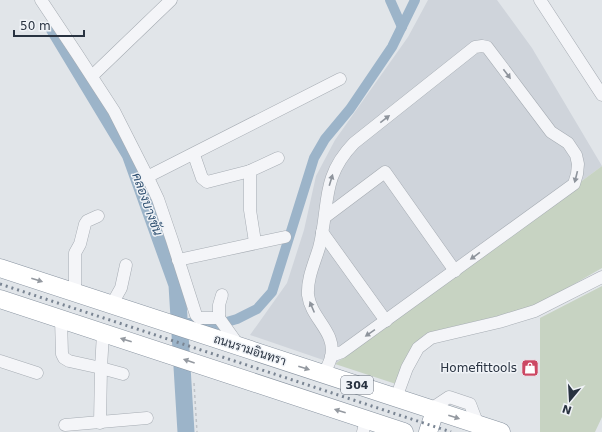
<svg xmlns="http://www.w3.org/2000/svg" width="602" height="432" font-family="'DejaVu Sans',Sarabun,sans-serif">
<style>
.built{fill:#cfd4db}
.green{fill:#c7d3c2}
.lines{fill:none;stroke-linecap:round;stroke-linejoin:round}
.canal{stroke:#9cb4c9;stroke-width:10}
.river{stroke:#9cb4c9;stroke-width:17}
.minor-casing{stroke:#a6acb3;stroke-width:13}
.highway-casing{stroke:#8893a0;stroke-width:19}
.path{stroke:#bfc3c8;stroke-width:1.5;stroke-dasharray:3 3;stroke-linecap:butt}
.minor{stroke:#f4f5f8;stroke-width:12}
.highway{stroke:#fff;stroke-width:18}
.rail{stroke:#7a8593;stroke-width:3;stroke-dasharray:2 4;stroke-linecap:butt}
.oneway{fill:#8e949c}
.oneway2{fill:#9499a0}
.labels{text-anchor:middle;stroke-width:3;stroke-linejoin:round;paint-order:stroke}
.shield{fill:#f0f3f7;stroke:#656d78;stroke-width:1}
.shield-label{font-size:11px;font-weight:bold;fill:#293341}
.street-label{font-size:12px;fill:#293341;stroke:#f0f3f7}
.poi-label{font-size:12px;fill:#293341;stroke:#f0f3f7;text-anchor:end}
.water-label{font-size:13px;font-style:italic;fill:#345474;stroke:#f0f3f7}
</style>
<rect width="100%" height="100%" fill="#e1e5e9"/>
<polygon class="built" points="428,0 497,0 532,48 602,166 335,364 250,335 287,283 304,230 316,176 335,140 408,37"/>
<g class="green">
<polygon points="602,166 602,268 555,295 524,310 439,330 424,335 408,353 396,384 335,364"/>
<polygon points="602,286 602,417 595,432 540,432 540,318"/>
</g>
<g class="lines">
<g class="canal">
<polyline points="390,0 402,27"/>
<polyline points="189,323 213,326 237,319 257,309 272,292 314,158 325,139 350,109 392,47 415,0"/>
</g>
<polyline class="river" points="54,28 130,154 177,285 186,432"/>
<defs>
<g id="minor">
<polyline points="41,0 77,54 114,111 150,182 158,199 172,240 196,315 199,318 219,318 234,339 238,346"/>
<polyline points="540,0 602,95"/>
<polyline points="92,76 171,0"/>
<polyline points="194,155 202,178 207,182 250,171"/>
<polyline points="147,177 340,79"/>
<polyline points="325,217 385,172 455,271"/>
<polyline points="322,232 386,321"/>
<polyline points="255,242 250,210 250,171 278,158"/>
<polyline points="178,260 285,237"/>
<polyline points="75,293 75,253 80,244 85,224 87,221 98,216"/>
<polyline points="112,304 121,288 126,265"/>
<polyline points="219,318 219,305 222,295"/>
<polyline points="61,319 62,354 64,358 69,361 101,368 123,374"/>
<polyline points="0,361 37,373"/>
<path d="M324,374C326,368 330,363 331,357C337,332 311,319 308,295C307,279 314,264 319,248C330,206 320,178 354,143L475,47L482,46L487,47L551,132L568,143L576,155L578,164L577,174L574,184L342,352L331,356"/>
<polyline points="396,398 407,368 418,348 431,338 499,322 535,311 602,277"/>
<polyline points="431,409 449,397 470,404 478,425"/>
<polyline points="100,423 101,368 103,333"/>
<polyline points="65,425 147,418"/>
<polyline points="363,432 366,419"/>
</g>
<g id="highway">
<polyline points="0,268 501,432"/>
<polyline points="0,299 404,432"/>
<polyline points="428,432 435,411"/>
</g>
</defs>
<use href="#minor" class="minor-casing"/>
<use href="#highway" class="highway-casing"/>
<polyline class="path" points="194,383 197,432"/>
<use href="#minor" class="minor"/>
<use href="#highway" class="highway"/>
<polyline class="rail" points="0,284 451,432"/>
</g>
<defs><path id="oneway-solid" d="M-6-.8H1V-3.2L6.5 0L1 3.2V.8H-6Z"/></defs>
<g class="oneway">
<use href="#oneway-solid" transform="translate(507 74) rotate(53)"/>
<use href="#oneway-solid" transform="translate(385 119) rotate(-38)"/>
<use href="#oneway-solid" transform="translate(576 177) rotate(104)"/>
<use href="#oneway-solid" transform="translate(331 180) rotate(-73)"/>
<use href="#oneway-solid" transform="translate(475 256) rotate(144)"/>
<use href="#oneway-solid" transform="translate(312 307) rotate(-113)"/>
<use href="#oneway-solid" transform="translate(370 333) rotate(145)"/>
</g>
<g class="oneway2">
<use href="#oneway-solid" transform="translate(37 280) rotate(18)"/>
<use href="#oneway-solid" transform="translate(126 340) rotate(-162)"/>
<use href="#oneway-solid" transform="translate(189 361) rotate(-161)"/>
<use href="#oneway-solid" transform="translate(304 368) rotate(18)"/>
<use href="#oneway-solid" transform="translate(340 411) rotate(-162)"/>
<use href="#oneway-solid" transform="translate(454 417) rotate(18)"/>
</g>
<defs>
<symbol id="shop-square" viewBox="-11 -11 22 22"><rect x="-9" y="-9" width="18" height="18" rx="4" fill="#cc4863" stroke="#f0f3f7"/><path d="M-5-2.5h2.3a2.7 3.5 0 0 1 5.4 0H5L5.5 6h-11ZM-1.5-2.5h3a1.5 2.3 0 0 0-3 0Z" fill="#fff"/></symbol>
</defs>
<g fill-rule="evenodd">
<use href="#shop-square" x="520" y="358" width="20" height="20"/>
</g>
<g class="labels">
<rect class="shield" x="341" y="376" width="32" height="18" rx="3"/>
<g class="shield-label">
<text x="357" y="389">304</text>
</g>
<g class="street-label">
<text transform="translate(250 350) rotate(18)" y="4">ถนนรามอินทรา</text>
</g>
<g class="poi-label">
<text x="517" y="372">Homefittools</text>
</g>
<g class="water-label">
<text transform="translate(148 204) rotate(70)" y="5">คลองบางชัน</text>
</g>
</g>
<g transform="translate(570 400) rotate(198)" stroke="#f0f3f7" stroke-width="3" paint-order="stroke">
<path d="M0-3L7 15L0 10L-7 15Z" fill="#293341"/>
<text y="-6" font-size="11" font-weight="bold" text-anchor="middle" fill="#293341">N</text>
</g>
<path d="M14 30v6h70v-6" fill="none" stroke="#293341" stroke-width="2"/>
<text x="20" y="30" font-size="12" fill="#293341" stroke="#f0f3f7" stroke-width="3" paint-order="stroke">50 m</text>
</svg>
